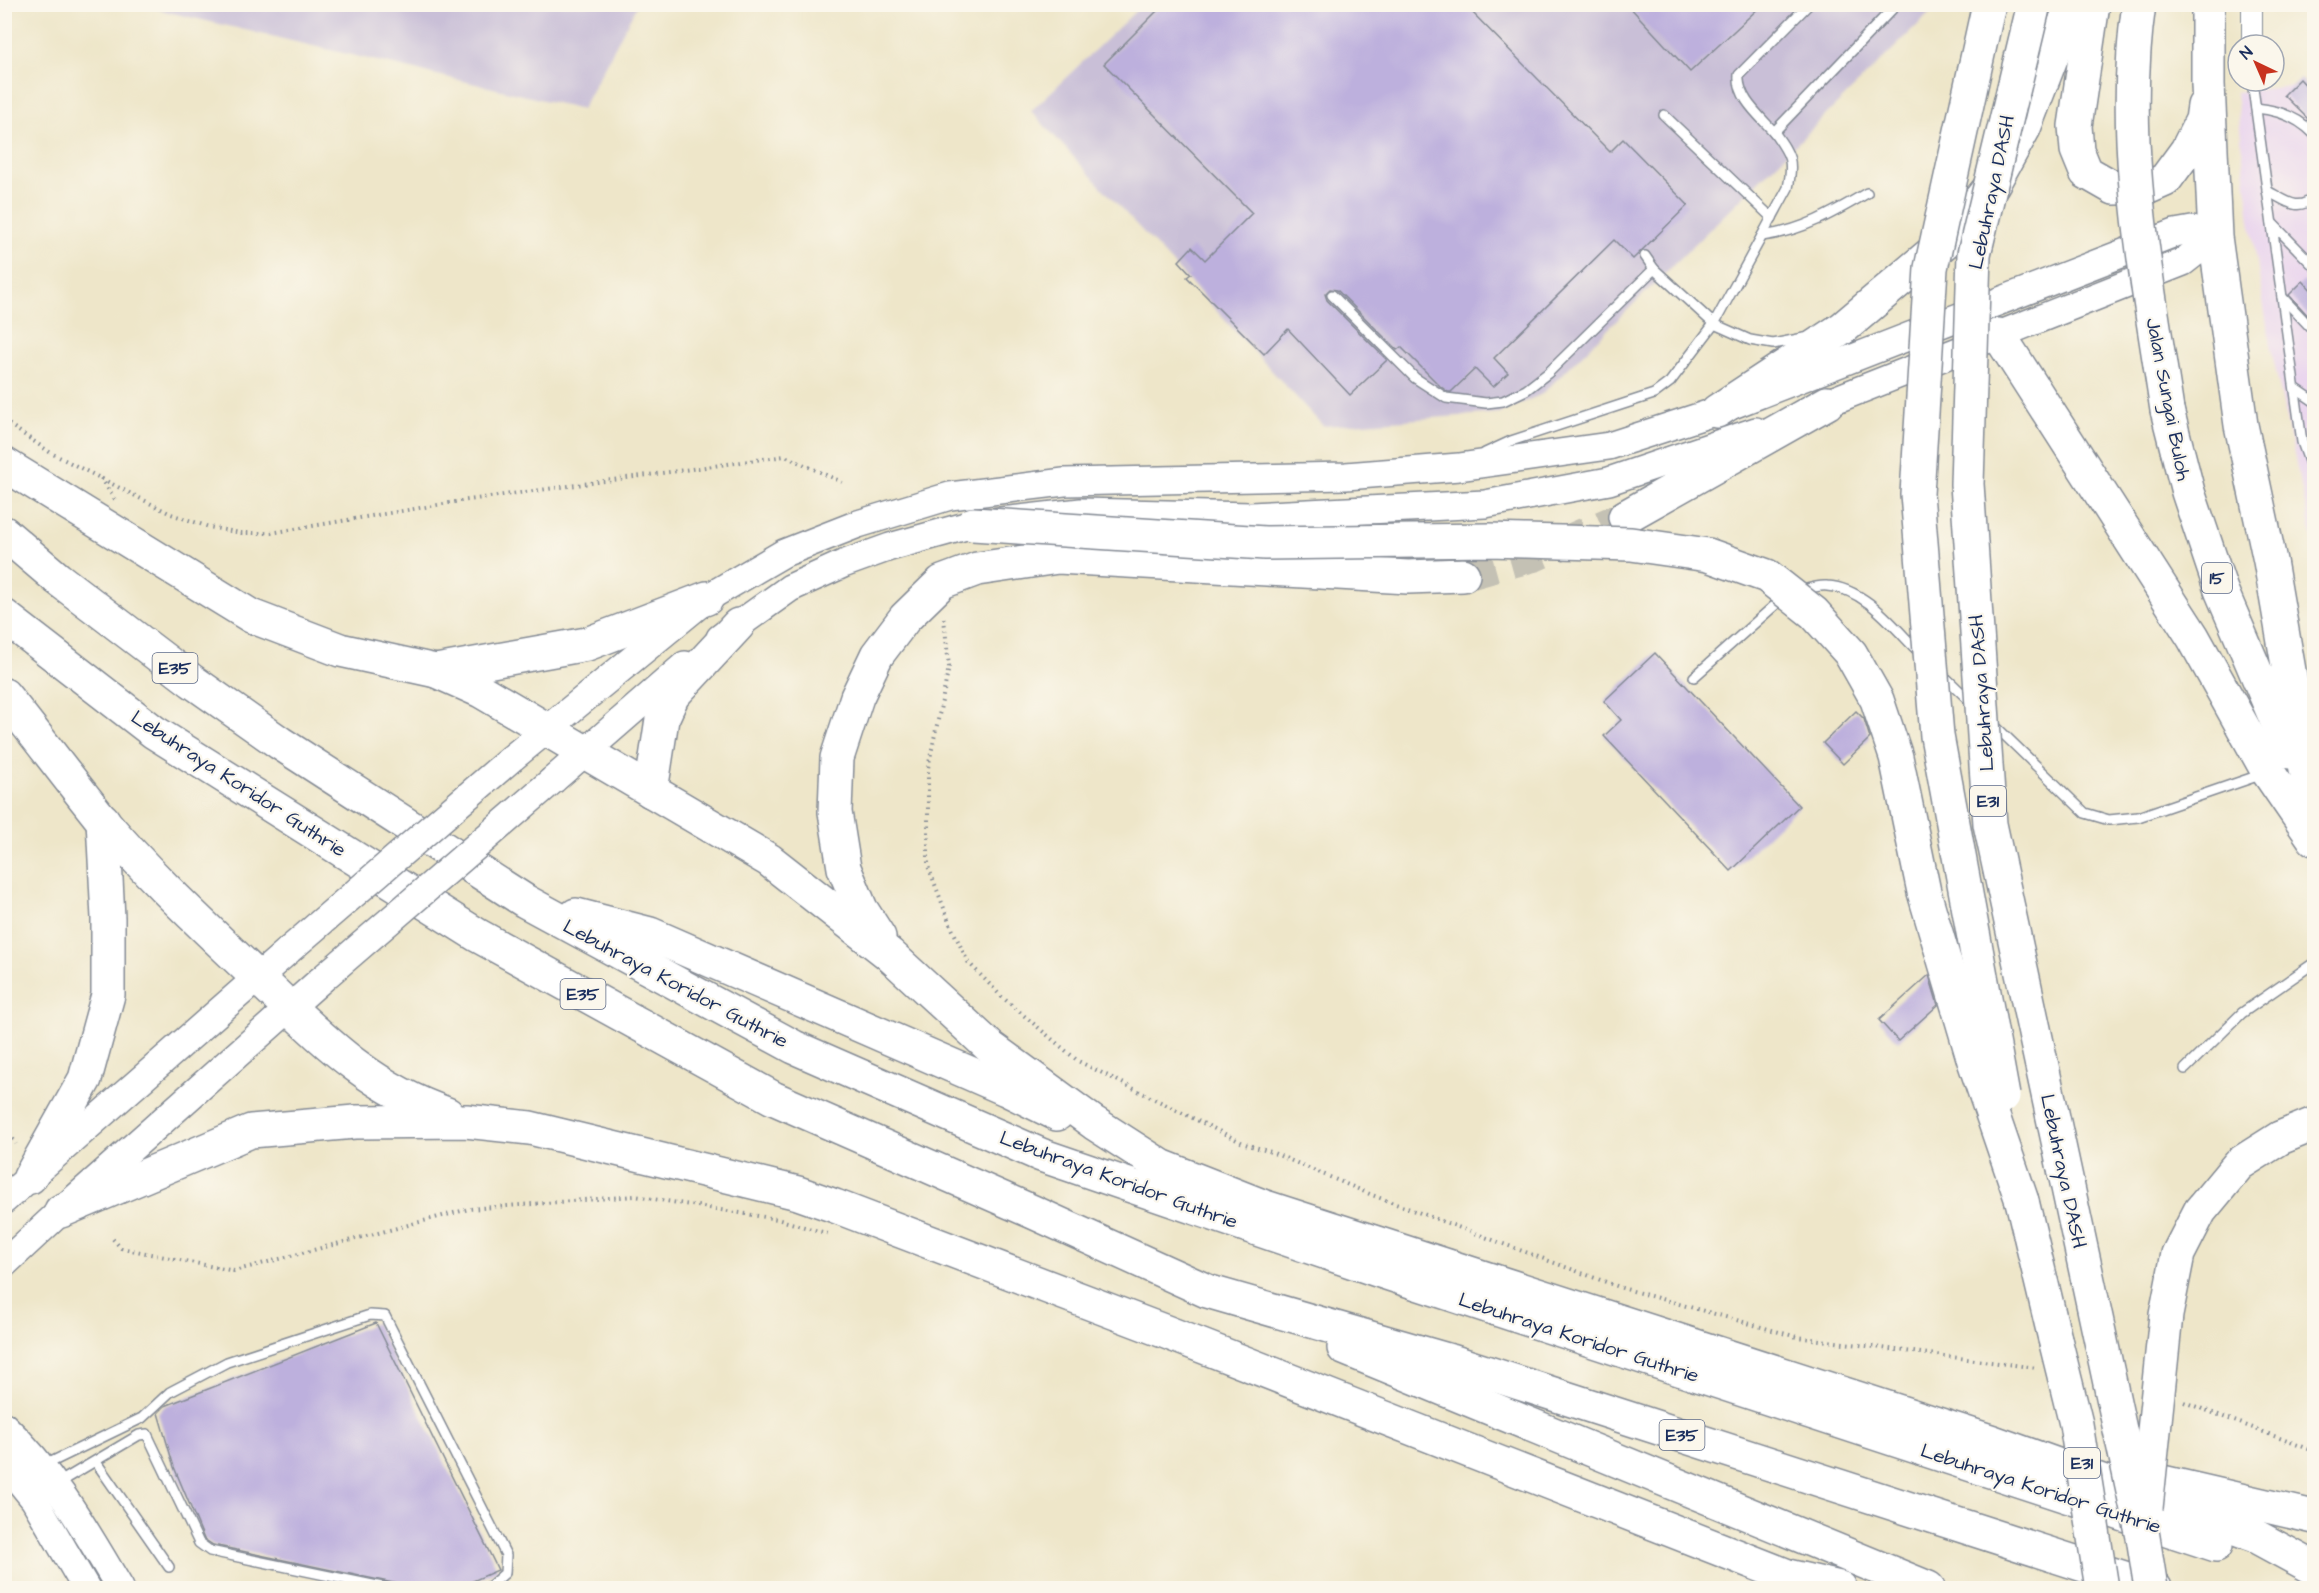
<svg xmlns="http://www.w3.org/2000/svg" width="2319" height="1593" font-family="'Architects Daughter',sans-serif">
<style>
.built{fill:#e8d2ee}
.industrial{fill:#c9bfd7}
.building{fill:#bdb0dd}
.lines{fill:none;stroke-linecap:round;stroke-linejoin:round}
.highway-tunnel{stroke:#c4c1b4;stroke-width:33;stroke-dasharray:33 16;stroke-linecap:butt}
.lane-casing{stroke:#848a94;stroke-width:12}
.street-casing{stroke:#848a94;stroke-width:22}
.secondary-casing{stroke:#848a94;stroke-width:30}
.highway-casing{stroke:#848a94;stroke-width:36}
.path{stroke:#848a94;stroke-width:4;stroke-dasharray:1.5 4.5;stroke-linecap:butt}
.lane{stroke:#fff;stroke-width:9}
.street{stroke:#fff;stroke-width:20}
.secondary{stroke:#fff;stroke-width:27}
.highway{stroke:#fff;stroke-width:33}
.secondary-bridge-casing{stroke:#848a94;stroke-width:30;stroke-linecap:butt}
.highway-bridge-casing{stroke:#848a94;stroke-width:36;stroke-linecap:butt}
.secondary-bridge{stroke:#fff;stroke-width:27}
.highway-bridge{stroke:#fff;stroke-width:33}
.labels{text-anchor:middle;stroke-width:4.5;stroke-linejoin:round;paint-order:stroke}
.shield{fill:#fbf7ec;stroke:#5e6b89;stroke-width:1.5}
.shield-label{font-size:18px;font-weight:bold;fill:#1b2f5e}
.street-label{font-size:20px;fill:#1b2f5e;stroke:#fbf7ec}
</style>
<rect width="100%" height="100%" fill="#fbf7ec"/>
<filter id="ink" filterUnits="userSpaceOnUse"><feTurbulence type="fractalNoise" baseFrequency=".0167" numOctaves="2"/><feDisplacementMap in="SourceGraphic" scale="12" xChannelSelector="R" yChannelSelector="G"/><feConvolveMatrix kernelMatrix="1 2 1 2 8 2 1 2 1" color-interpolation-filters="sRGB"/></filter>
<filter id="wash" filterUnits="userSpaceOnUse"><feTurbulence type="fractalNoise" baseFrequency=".008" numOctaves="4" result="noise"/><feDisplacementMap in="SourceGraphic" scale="24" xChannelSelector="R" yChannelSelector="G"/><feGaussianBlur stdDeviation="1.35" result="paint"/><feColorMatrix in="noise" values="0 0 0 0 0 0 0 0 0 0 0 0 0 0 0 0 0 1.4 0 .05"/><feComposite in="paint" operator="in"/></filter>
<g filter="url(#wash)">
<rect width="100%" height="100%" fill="#eee6c9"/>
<polygon class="built" points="2311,84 2314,87 2314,546 2270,344 2250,221 2236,92"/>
<g class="industrial">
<polygon points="138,5 637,5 582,109"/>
<polygon points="1142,5 1938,5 1542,394 1500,413 1323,426 1031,111"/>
</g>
<g id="blocks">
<g class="building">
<polygon points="1164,4 1464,4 1610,152 1623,139 1688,205 1633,259 1614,240 1494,358 1508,373 1493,387 1475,369 1451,392 1448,392 1440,386 1401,347 1397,350 1337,290 1330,289 1325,294 1327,300 1387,360 1350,395 1288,329 1264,354 1187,277 1191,274 1179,261 1192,247 1205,260 1252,213 1104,64"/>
<polygon points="1627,4 1763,4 1690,72"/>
<polygon points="2300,79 2314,94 2314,125 2284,95"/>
<polygon points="2303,281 2314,293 2314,322 2289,295"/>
<polygon points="1655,653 1799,806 1731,871 1604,736 1621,720 1604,701"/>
<polygon points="1856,711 1864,719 1870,738 1843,764 1823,743"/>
<polygon points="1929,975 1938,1005 1898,1041 1879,1020"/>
<polygon points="376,1323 498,1570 457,1588 417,1588 213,1545 204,1539 174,1467 158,1413 165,1406"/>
</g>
</g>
</g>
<g filter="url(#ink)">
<use href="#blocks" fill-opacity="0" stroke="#848a94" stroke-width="1.5"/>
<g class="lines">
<polyline class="highway-tunnel" points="1463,575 1535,555 1625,517"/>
<defs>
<g id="lane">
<polyline points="2252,81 2282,297 2314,331"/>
<path d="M2256,108C2278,110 2298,117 2314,134"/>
<polyline points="1664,115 1772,218"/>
<path d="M1774,132C1760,116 1737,98 1739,75L1809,4"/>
<path d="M2267,191C2286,200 2297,213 2314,197"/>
<polyline points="2272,223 2314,266"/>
<path d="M1762,236C1802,231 1833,213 1867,193"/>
<polyline points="1645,256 1654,269 1714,324 1750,340 1773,344 1804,338"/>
<polyline points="1332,295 1415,378 1446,398 1486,403 1503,401 1526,390 1548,373 1654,269"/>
<polyline points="2282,297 2302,442 2314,475"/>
<polyline points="2295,388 2314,401"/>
<path d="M1485,453L1511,441L1654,394L1670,382L1714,324L1788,188C1794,159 1790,155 1774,132L1897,4"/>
<path d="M1799,591C1807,589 1818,585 1827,586C1866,588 1895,629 1921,654"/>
<polyline points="1942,674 1973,704"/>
<polyline points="1694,677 1783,598"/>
<polyline points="1991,722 2085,813 2109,820 2138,817 2263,774"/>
<polyline points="2185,1069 2242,1013 2314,963"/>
<polyline points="96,1462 169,1567"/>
<polyline points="43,1466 142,1418 170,1392 227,1362 370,1315 385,1316 506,1555 505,1573 488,1588"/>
<polyline points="58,1483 139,1435 147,1434 199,1543 210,1551 387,1588"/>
</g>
<polyline id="street" points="2252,4 2252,45"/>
<g id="secondary">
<polyline points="1809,410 2183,262 2215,237"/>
<polyline points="720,638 790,588 843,564 890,547 973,524 1081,512 1251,516 1485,504 1609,481 1756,431"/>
<polyline points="512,758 707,598 784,553 858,524 950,496 1064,482 1346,476 1459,467 1609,446 1717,411 2175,233 2192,230 2215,237"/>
<polyline points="553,780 685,665"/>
<polyline points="4,1200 289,950"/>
<polyline points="4,1264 61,1211 321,980"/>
<path d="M4,1426C53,1472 86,1531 120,1588"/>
<polyline points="4,1462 34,1499 86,1588"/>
</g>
<g id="highway">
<polyline points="2093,4 2075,126 2077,150 2086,172 2114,188 2149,187 2165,180 2187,150 2202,120 2204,106"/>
<polyline points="2208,4 2208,84 2215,237 2241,425 2270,561 2311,798"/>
<polyline points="1999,335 2193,637 2268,772 2314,839"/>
<polyline points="2167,410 2188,492 2221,590 2290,752"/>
<polyline points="1717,411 1843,328 1946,241 1993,184 2024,128 2072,4"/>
<polyline points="4,464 251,616 340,650 436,671 481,691 769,860 889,954 990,1047 1094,1123 1161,1166 1265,1207 1993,1442 2255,1536 2314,1568"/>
<polyline points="1625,517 1827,403"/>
<polyline points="4,533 58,579 192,681 280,743 525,901 794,1047 1041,1155 1377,1270 2216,1545"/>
<polyline points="4,616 154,732 477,935 773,1098 1033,1212 1207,1291 1451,1361 2155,1588"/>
<polyline points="436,671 587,644 707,598"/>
<path d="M4,695C37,736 69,779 102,820C150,877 205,927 258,978C319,1035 365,1086 447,1114"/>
<polyline points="651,791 662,719 673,695 738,625"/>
<polyline points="576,915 650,934 1006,1089 1057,1114"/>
<polyline points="879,937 861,909 844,868 835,812 837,758 857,697 877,655 905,618 942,582 977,569 1058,557 1408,577 1463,575"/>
<polyline points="30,1177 85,1079 108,995 108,918 103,820"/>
<polyline points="2022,1201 2055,1339"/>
<polyline points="61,1211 251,1131 355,1122 466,1121 530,1128 798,1193 835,1206 1166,1332 1788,1576 1840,1588"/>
<polyline points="1344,1348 1928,1588"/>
<polyline points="2141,1477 2314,1517"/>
</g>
</defs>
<use href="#lane" class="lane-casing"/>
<use href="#street" class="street-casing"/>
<use href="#secondary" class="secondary-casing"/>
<use href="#highway" class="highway-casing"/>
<g class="path">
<polyline points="4,421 51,453 171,514 209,527 241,533 271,533 461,501 785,456 842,482"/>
<polyline points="101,478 115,500"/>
<polyline points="944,618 949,667 928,768 928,866 950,924 968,962 1002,997 1078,1061 1245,1144 1271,1152 1372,1195 1622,1288 1797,1337 2037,1368"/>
<polyline points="4,1123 16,1144"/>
<polyline points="113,1239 121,1248 234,1271 469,1209 635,1196 777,1219 829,1234"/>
<polyline points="2184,1402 2314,1451"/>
</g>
<use href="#lane" class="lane"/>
<use href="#street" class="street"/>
<use href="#secondary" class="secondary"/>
<use href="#highway" class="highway"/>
<defs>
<g id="secondary-bridge">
<polyline points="289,950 512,758"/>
<polyline points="321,980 553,780"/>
</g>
<g id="highway-bridge">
<polyline points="1989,4 1931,268 1917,494 1937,736 2003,1096"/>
<polyline points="2034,4 1974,254 1967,484 1990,824 2143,1537 2151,1588"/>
<path d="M2139,4C2119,139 2147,278 2167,410"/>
<polyline points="973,524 1265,543 1489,540 1631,544 1708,555 1767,576 1814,613 1851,654 1877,700 1896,757 1924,892 1974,1061 2022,1201"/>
<polyline points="2055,1339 2076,1424 2102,1588"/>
<polyline points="2146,1508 2166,1315 2178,1254 2200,1211 2239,1164 2280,1138 2314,1124"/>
</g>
</defs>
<use href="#secondary-bridge" class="secondary-bridge-casing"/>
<use href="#highway-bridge" class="highway-bridge-casing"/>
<use href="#secondary-bridge" class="secondary-bridge"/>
<use href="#highway-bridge" class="highway-bridge"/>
</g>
</g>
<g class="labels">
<g class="shield">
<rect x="2202" y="563" width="30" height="30" rx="4.5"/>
<rect x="152.5" y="653" width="45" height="30" rx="4.5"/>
<rect x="1970" y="786" width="36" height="30" rx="4.5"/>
<rect x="560.5" y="979" width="45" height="30" rx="4.5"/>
<rect x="1659.5" y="1420" width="45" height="30" rx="4.5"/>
<rect x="2064" y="1448" width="36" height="30" rx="4.5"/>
</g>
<g class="shield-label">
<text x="2217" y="584">15</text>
<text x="175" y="674">E35</text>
<text x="1988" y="807">E31</text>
<text x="583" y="1000">E35</text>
<text x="1682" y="1441">E35</text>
<text x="2082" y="1469">E31</text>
</g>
<g class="street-label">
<text transform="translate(1991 192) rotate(-78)" y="7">Lebuhraya DASH</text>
<text transform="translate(2169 399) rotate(79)" y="7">Jalan Sungai Buloh</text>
<text transform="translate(1981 693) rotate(-94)" y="7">Lebuhraya DASH</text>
<text transform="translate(239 783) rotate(33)" y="7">Lebuhraya Koridor Guthrie</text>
<text transform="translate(676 983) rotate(28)" y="7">Lebuhraya Koridor Guthrie</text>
<text transform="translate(2064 1171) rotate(78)" y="7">Lebuhraya DASH</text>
<text transform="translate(1119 1179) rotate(20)" y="7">Lebuhraya Koridor Guthrie</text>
<text transform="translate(1579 1337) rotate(18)" y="7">Lebuhraya Koridor Guthrie</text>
<text transform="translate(2041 1488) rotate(18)" y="7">Lebuhraya Koridor Guthrie</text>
</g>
</g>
<rect width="2319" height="1593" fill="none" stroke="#fbf7ec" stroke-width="24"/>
<g transform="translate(2256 63) rotate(316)"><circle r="28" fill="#fbf7ec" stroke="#a1a7b3" stroke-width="1.5"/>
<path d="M0-4.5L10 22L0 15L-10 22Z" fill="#c8321e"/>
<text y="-9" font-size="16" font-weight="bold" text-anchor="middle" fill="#1b2f5e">N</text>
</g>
</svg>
